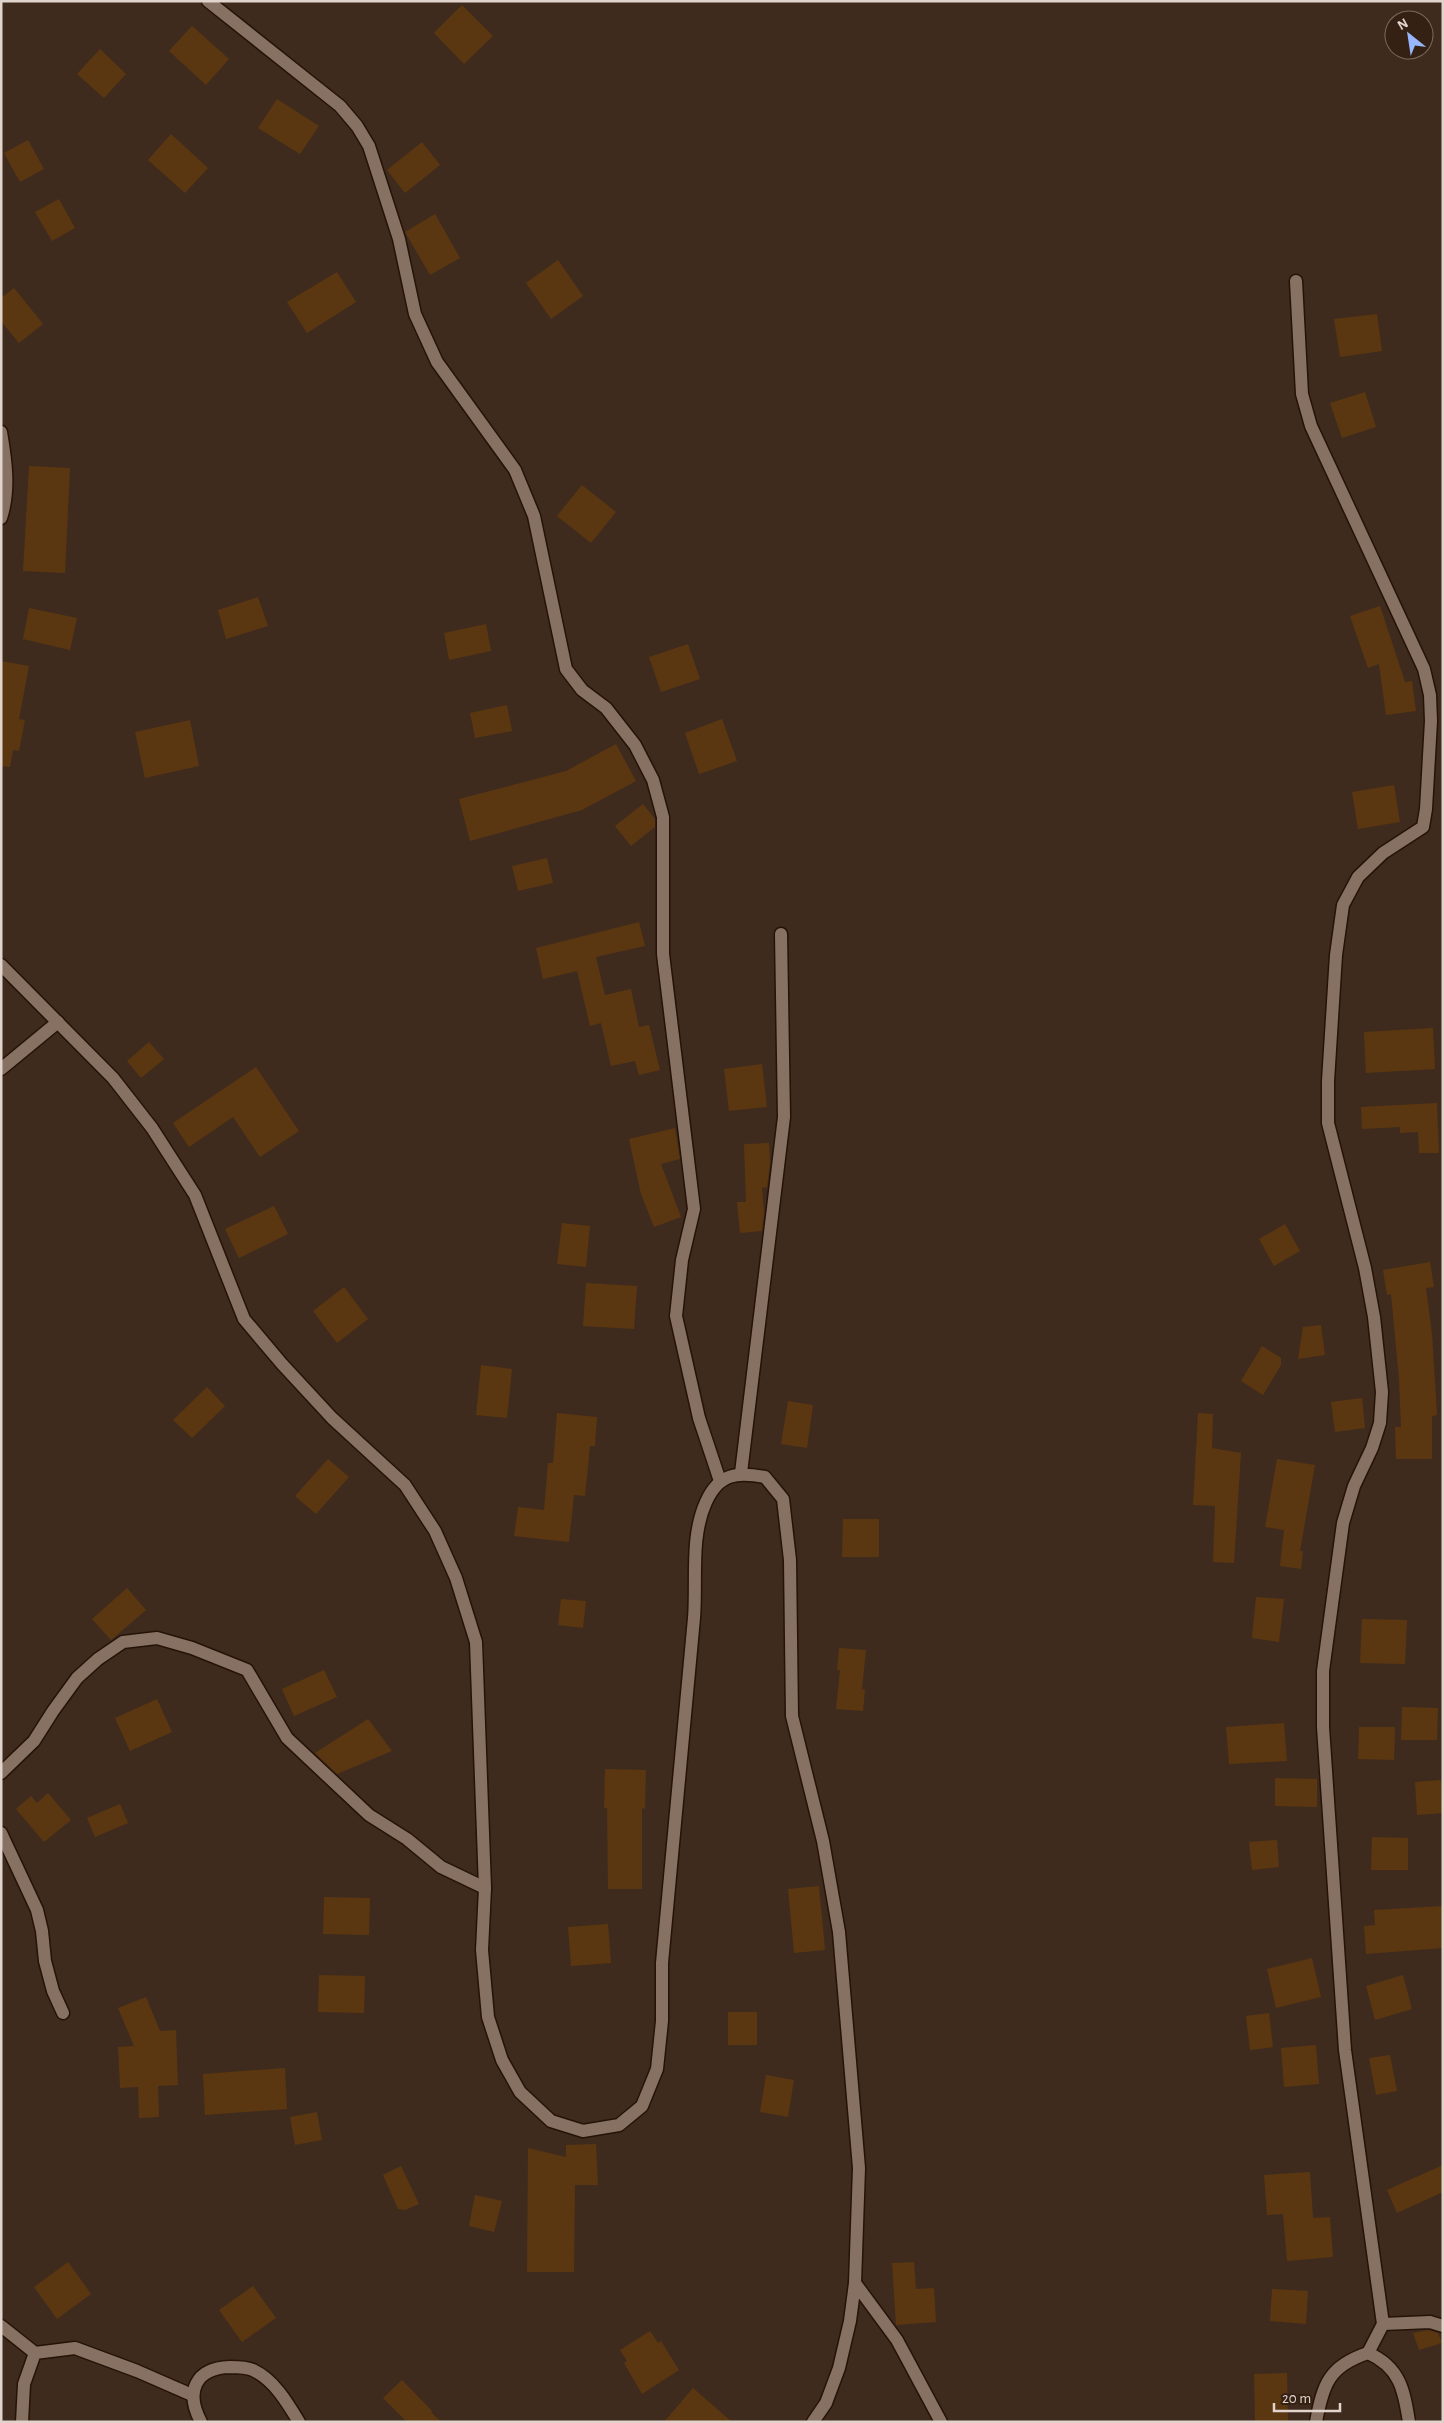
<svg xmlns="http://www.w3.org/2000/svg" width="1444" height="2423" font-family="'Alegreya Sans',sans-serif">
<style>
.building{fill:#5a3711}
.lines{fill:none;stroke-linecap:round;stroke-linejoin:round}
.minor-casing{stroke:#251307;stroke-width:15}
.minor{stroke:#877162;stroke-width:12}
</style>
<rect width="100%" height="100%" fill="#3f2b1e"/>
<g class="building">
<polygon points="462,5 493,36 464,64 434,33"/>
<polygon points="192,26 229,59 206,85 169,51"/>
<polygon points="100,49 126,74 104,98 77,74"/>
<polygon points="277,99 319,126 300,154 258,128"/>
<polygon points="171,134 208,168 185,193 148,160"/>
<polygon points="28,140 44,169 20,182 4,153"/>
<polygon points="422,142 440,165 405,193 387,170"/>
<polygon points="59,199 75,228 52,241 35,212"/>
<polygon points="435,214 460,258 430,275 405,232"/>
<polygon points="558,260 583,296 551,319 526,283"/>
<polygon points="337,272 356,302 307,333 287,302"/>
<polygon points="14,288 43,324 19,343 1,321 1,298"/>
<polygon points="1377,314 1382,351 1340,357 1334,319"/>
<polygon points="1365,392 1376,427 1342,438 1330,403"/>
<polygon points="29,466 70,468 65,573 23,571"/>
<polygon points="582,485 616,512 591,543 557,516"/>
<polygon points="258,597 268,626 226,639 218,610"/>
<polygon points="1380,606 1405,682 1412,681 1416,711 1386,715 1379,664 1368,668 1350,616"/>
<polygon points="29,608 77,618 70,650 23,639"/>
<polygon points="486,624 491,651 449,660 444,633"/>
<polygon points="688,644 700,679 661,692 649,657"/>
<polygon points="1,661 29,666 19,719 25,720 19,751 13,750 10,767 1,766"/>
<polygon points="507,705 512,731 475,738 470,713"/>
<polygon points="722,719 737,761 699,774 685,733"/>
<polygon points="190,720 199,766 145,778 135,732"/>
<polygon points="616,744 636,781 582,810 470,841 459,799 566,771"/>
<polygon points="1394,785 1400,822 1358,829 1352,792"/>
<polygon points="643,804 655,819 655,827 631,846 615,826"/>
<polygon points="547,858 553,883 518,891 512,866"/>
<polygon points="639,922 645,946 596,957 605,995 631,989 639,1027 649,1025 660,1070 639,1075 635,1061 611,1066 601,1023 590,1026 577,971 543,979 536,948"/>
<polygon points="1433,1028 1435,1069 1366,1073 1364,1032"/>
<polygon points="149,1042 164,1059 141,1078 127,1061"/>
<polygon points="762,1064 767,1107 729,1111 724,1069"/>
<polygon points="256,1067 299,1131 260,1157 233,1117 189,1147 173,1123"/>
<polygon points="1437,1103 1439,1153 1419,1153 1418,1132 1400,1133 1400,1127 1362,1129 1361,1107"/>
<polygon points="675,1128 680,1159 661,1164 681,1217 654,1227 641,1194 629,1139"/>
<polygon points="769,1143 770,1163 767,1187 762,1188 764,1213 762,1231 740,1233 737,1202 746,1202 744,1144"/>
<polygon points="274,1206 288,1234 239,1258 225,1229"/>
<polygon points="562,1223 590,1226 586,1267 557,1264"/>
<polygon points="1285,1224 1300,1251 1274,1266 1259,1239"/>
<polygon points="1430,1262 1434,1287 1426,1288 1432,1334 1437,1415 1432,1416 1432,1459 1396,1459 1395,1427 1401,1427 1399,1379 1391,1294 1387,1295 1383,1270"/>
<polygon points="586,1283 637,1286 634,1329 583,1326"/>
<polygon points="344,1287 368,1319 337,1343 313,1311"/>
<polygon points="1321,1325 1325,1355 1298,1359 1303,1327"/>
<polygon points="1262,1346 1281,1358 1281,1365 1263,1395 1241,1381"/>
<polygon points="481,1365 512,1369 507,1418 476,1415"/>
<polygon points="207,1387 225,1406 192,1438 173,1420"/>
<polygon points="1362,1398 1365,1428 1335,1432 1331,1402"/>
<polygon points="788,1401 813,1405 807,1448 781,1444"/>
<polygon points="557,1413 597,1417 595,1446 590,1446 585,1496 574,1495 569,1542 514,1536 518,1507 544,1510 548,1463 553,1463"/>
<polygon points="1198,1413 1213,1414 1212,1448 1241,1453 1234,1563 1213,1562 1215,1506 1193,1505"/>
<polygon points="328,1459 349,1477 316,1514 295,1496"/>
<polygon points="1277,1459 1315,1465 1300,1551 1303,1551 1301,1569 1280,1566 1284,1530 1265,1527"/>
<polygon points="843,1519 879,1519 879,1557 842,1557"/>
<polygon points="127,1588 146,1610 111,1640 92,1619"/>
<polygon points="1256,1597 1284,1599 1279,1642 1252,1638"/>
<polygon points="561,1599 586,1601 583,1628 558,1625"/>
<polygon points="1362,1619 1407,1620 1405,1664 1360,1663"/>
<polygon points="839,1648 866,1650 862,1689 865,1690 863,1711 836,1709 840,1670 837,1670"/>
<polygon points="324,1670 337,1697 294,1716 282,1689"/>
<polygon points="157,1699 172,1732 130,1751 115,1718"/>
<polygon points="1402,1707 1438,1708 1437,1740 1401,1740"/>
<polygon points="368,1719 392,1751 337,1774 315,1753"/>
<polygon points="1284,1723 1287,1761 1229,1764 1226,1727"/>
<polygon points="1359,1727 1395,1727 1394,1760 1358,1759"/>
<polygon points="605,1769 646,1770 645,1809 642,1808 642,1889 608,1889 607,1808 604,1808"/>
<polygon points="1275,1778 1317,1779 1317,1807 1275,1806"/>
<polygon points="1441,1780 1443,1813 1417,1815 1415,1782"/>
<polygon points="48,1793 71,1820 44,1842 16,1809 31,1796 37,1803"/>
<polygon points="120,1804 128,1823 95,1837 87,1818"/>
<polygon points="1372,1837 1408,1838 1408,1870 1371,1870"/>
<polygon points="1277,1840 1279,1867 1252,1870 1249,1842"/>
<polygon points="819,1886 825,1950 794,1953 788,1889"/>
<polygon points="324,1897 370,1898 369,1935 323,1934"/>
<polygon points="1443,1906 1443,1948 1366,1954 1364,1926 1375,1925 1374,1910"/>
<polygon points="608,1924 611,1963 571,1966 568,1927"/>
<polygon points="1312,1958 1321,1997 1276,2008 1267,1969"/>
<polygon points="319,1975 365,1976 364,2013 318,2012"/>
<polygon points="1403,1975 1412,2009 1375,2020 1366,1986"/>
<polygon points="146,1997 160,2031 176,2030 178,2085 158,2086 159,2117 139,2118 138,2087 120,2088 118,2047 134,2046 118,2008"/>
<rect x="728" y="2012" width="29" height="33"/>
<polygon points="1269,2013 1273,2047 1250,2050 1246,2016"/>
<polygon points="1316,2045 1319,2084 1284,2087 1281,2048"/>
<polygon points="1390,2055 1397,2091 1376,2095 1369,2058"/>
<polygon points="285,2068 287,2109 205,2115 203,2074"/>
<polygon points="766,2075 794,2080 788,2117 760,2112"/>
<polygon points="317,2112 322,2140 295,2145 290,2117"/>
<polygon points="596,2144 598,2185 575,2185 574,2272 527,2272 528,2148 566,2157 566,2145"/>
<polygon points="1443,2165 1443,2192 1397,2213 1387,2190"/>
<polygon points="401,2166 419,2204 405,2210 398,2209 383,2175"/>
<polygon points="1310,2172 1313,2218 1330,2217 1333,2257 1287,2261 1283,2214 1267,2215 1264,2175"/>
<polygon points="475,2195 502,2201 494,2232 469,2226"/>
<polygon points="68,2262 91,2294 57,2319 34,2287"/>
<polygon points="914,2262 916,2289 934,2288 936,2322 896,2325 892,2263"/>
<polygon points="253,2286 276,2318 242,2342 219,2310"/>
<polygon points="1272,2289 1308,2291 1306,2324 1270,2321"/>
<polygon points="1429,2330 1438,2333 1442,2343 1419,2350 1413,2333"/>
<polygon points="650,2331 658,2343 661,2341 679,2370 642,2394 624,2363 627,2361 620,2350"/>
<polygon points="1287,2373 1288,2422 1255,2422 1254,2374"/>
<polygon points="402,2380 432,2411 431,2412 441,2422 407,2422 383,2398"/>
<polygon points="693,2388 732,2422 664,2422"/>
</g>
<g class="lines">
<defs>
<g id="minor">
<polyline points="208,1 340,106 357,126 369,146 399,239 415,314 437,362 515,470 534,516 566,669 582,690 606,708 635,745 653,780 663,817 663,954 694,1209 682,1260 676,1316 699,1418 720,1481"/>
<polyline points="1296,281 1302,394 1311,426 1424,669 1430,695 1431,721 1426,809 1423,827 1383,853 1358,877 1343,905 1336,955 1328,1081 1328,1123 1365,1268 1374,1317 1382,1392 1380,1423 1372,1448 1354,1486 1343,1523 1323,1671 1323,1727 1345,2050 1383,2324 1368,2353"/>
<path d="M1,432C6,461 10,490 1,518"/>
<path d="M1,965L113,1078L152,1128L195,1195L244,1319L282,1364L332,1418L405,1485L435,1531L456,1578L476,1642L485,1888L482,1950L488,2017L502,2060L520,2092L551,2121L583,2131L619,2125L642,2106L657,2069L662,2021V1963C672,1848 683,1733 694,1618C697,1580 690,1537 706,1502C719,1473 737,1472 765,1477L783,1499L790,1560L792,1716L823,1841L839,1932L859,2168L855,2283L850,2321L839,2368L826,2403L813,2422"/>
<polyline points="1,1069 58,1022"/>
<polyline points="741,1473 784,1117 781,934"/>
<polyline points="1,1773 34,1741 53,1711 77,1678 98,1659 123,1642 157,1638 192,1648 247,1670 287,1738 369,1815 407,1839 441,1867 485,1888"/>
<polyline points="1,1833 37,1910 42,1931 45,1961 53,1991 63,2013"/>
<polyline points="855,2283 897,2340 941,2422"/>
<polyline points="1383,2324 1430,2322 1443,2326"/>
<polyline points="1,2326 35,2353"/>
<polyline points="22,2422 24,2384 35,2353 75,2348 137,2371 192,2395"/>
<path d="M201,2422C185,2392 195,2368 230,2367C238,2367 246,2367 253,2370C274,2380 287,2402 299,2422"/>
<path d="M1316,2422C1323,2384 1329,2366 1368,2353C1400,2367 1404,2390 1409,2422"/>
</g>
</defs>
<use href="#minor" class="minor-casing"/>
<use href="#minor" class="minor"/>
</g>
<rect width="1444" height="2423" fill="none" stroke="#e1d4cc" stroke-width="5"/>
<g transform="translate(1409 35) rotate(330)"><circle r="24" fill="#342114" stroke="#79695e"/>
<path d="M0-4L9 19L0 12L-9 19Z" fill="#98b6fd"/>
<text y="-8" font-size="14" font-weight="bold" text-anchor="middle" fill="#e1d4cc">N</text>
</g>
<path d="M1274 2403v8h66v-8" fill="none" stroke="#e1d4cc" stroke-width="2.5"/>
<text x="1282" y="2403" font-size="15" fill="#e1d4cc" stroke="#342114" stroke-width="4" paint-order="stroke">20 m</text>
</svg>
